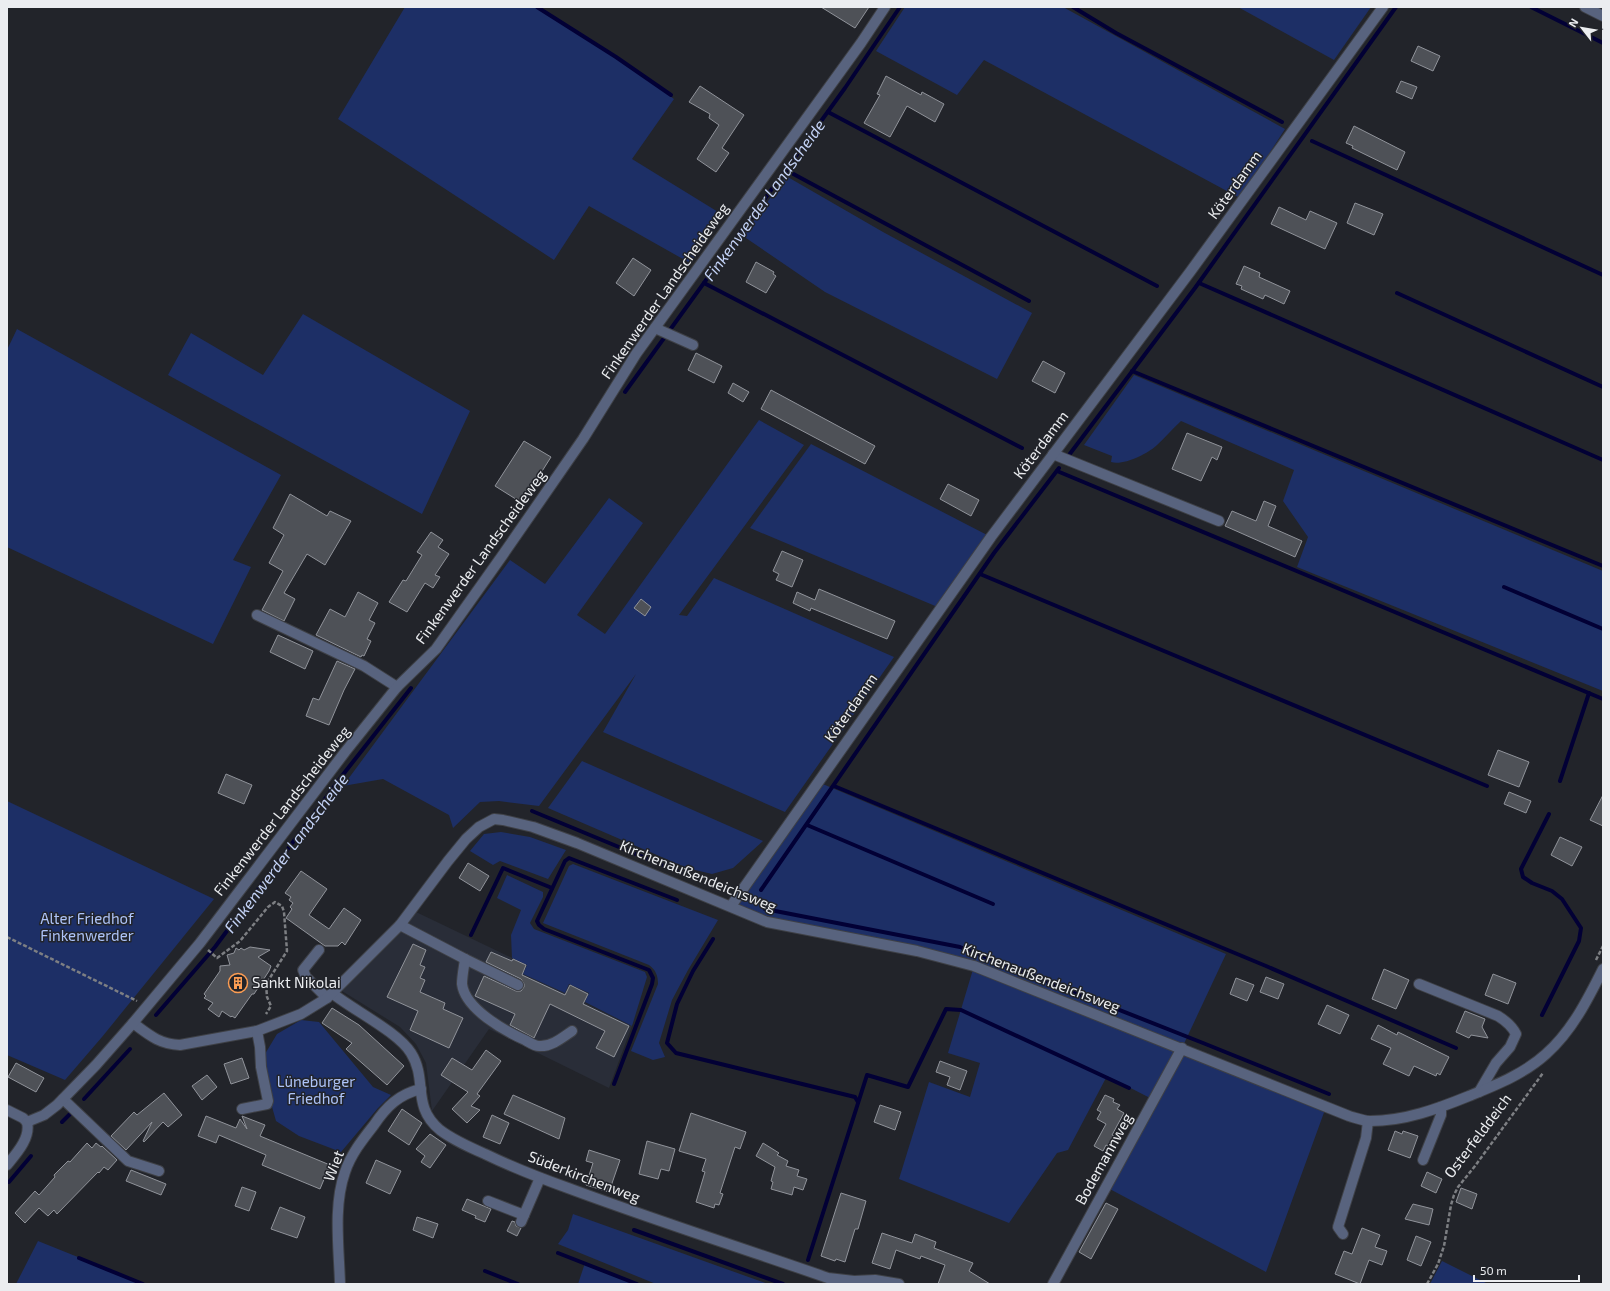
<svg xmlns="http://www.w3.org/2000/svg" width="1610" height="1291" font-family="'Exo 2',sans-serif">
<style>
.built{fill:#292d38}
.green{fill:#1d2f66}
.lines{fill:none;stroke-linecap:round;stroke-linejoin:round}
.stream{stroke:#020035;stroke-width:4}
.building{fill:#4e5157;stroke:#90939a}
.minor-casing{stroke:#3e4046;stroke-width:12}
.path{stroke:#7d7f83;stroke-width:2.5;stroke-dasharray:4 2;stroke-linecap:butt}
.minor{stroke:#58637e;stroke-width:10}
.labels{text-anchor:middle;stroke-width:3;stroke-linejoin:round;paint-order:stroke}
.street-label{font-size:15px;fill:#ebedf0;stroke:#22242a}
.park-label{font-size:15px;fill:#aec4f9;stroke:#22242a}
.poi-label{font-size:15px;fill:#ebedf0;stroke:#22242a;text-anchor:start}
.water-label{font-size:16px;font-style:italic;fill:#c4d3f7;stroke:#22242a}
</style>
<rect width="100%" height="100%" fill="#22242a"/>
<polygon class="built" points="416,912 527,965 523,974 565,993 569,984 589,993 585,1003 632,1026 609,1088 489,1029 432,1111 426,1063 416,1044 400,1027 342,991 398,935"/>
<g class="green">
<polygon points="405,7 537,7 616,57 674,99 632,159 723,215 690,263 589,206 554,260 338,119"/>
<polygon points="905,7 1063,7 1285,129 1256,174 1238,197 984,60 957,95 876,51"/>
<polygon points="1238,7 1371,7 1334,60"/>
<polygon points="786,176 883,232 1032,313 997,379 825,292 743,236"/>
<polygon points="303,314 470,411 422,514 168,375 191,333 263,375"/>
<polygon points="17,329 281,475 233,560 251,567 213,644 7,547 7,350"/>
<path d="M1134,375L1603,571V691L1297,567L1308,537L1283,501L1294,470L1181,421C1172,429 1165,438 1156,446C1147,454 1123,466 1111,462L1112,456L1084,445Z"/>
<polygon points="759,420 804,445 679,615 687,616 714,578 894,657 785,812 603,732 636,674 539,806 499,801 480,802 453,828 449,815 383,779 343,786 510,560 545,584 609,498 643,523 577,615 605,634"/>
<polygon points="811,444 991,537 940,608 750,528"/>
<polygon points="582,761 763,841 733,868 712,874 687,868 548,808"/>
<polygon points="818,782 1226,954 1182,1048 1326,1107 1266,1272 1106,1187 1154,1100 1107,1076 1068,1150 1057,1153 1009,1223 899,1179 929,1082 970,1097 980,1063 948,1053 974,966 767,922 731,906"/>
<polygon points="7,801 214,899 102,1037 65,1080 7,1055"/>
<polygon points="501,832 530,837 566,850 548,879 500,861 493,865 470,851 484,834"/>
<path d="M573,864L718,920L688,970L672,1000L659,1043L665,1057L653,1060L631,1051L658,984C658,976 656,970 649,965L543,923L569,866Z"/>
<polygon points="507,875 543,892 543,897 530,923 534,929 645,972 647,977 632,1026 585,1002 589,993 569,984 565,993 523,974 527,965 512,958 511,935 521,910 497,898"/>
<polygon points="301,1020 319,1022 373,1087 391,1095 378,1108 341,1152 299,1136 276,1121 260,1064 262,1059 277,1034"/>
<polygon points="573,1214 768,1284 656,1284 558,1244 568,1230"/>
<polygon points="38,1241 145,1284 16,1284"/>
<polygon points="1442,1261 1488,1284 1430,1284"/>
<polygon points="585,1263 637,1284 578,1284"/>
</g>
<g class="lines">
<g class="stream">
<polyline points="537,7 616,57 671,95"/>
<polyline points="1073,7 1116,33 1282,122"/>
<polyline points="1531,7 1603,43"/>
<polyline points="828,112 1157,286"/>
<polyline points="1312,141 1603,275"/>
<polyline points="786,170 1029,301"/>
<polyline points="704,283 1022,448"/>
<polyline points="1199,283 1603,460"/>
<polyline points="1397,293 1603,387"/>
<polyline points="1132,371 1603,566"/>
<polyline points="625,392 845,88 900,7"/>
<polyline points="1069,455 1195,288 1396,7"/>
<polyline points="1057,471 1603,699"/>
<polyline points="980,574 1487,786"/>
<polyline points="1504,587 1603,629"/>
<polyline points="1560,781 1589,693"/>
<polyline points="834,786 1266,966 1456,1048"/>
<polyline points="532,811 684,874"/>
<polyline points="807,825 993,904"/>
<polyline points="761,890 994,553 1059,468"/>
<polyline points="765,909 960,947 1203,1043 1329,1094"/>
<polyline points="471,935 503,868 552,888"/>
<polyline points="713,939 693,971 677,1004 667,1043 676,1053 855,1097 858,1102"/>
<polyline points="156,1015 215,947 345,772 411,688"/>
<polyline points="1542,1015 1579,941 1581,928 1562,899 1552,891 1532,883 1523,877 1521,869 1549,814"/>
<polyline points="614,1084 652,984 653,978 649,970 544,929 539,925 537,921 565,861 569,858 677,900"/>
<polyline points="84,1099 130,1049"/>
<polyline points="62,1122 71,1113"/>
<polyline points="9,1182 31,1156"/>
<polyline points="634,1230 783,1284"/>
<polyline points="558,1253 637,1284"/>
<polyline points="79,1258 143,1284"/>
<polyline points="808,1260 867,1075 908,1087 946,1009 961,1010 1129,1088"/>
<polyline points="485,1271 518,1284"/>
</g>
</g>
<g class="building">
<polygon points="821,7 869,7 855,28"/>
<polygon points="1418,46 1440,56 1433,71 1411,61"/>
<polygon points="886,76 921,95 922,92 944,104 935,122 907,106 890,137 864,123 880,95 877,94"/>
<polygon points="1401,81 1417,87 1412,99 1396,92"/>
<polygon points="700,86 744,115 722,148 729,153 716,172 697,159 719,125 709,118 710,114 689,102"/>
<polygon points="1354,126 1405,152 1397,170 1352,148 1353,146 1346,143"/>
<polygon points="1355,203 1383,214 1374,235 1347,223"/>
<polygon points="1279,207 1306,220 1310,211 1337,223 1325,249 1271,224"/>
<polygon points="633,258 651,270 634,296 616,283"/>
<polygon points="756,262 774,272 773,274 776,276 766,293 746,282"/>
<polygon points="1244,266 1260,273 1259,277 1290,291 1284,304 1265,295 1263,299 1241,289 1242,286 1236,284"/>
<polygon points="696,353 722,366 714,383 688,370"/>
<polygon points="1043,361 1065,373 1055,393 1032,381"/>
<polygon points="733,383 749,392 743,402 728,393"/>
<polygon points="771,390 875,446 865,464 761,409"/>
<polygon points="1187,433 1222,447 1217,460 1212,457 1201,481 1172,469"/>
<polygon points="524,441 551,457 522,503 495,486"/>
<polygon points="948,484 979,500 971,516 940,499"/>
<polygon points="290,494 327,516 330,511 351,521 325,565 307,554 284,593 295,599 284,621 262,610 283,571 269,563 284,535 273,528"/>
<polygon points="1264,501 1276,506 1268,526 1302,541 1295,557 1225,526 1232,511 1256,521"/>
<polygon points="431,532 443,540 438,547 449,554 435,575 440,577 433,588 425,583 407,612 389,602 403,580 406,581 422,555 417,552"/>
<polygon points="782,551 803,560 792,587 776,580 779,574 773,571"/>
<polygon points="819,589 895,621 887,639 811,608 810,611 793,603 797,592 815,600"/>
<polygon points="358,592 378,603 369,620 375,623 367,639 371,641 364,656 362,655 361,657 316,635 330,609 345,617"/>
<polygon points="641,599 651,607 645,616 634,608"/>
<polygon points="278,635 313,651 305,669 270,652"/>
<polygon points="337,661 355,669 344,690 329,725 306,716 313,698 319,700"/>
<polygon points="1498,750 1529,762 1519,787 1488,775"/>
<polygon points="226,774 252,785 244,804 218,793"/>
<polygon points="1509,792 1531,801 1526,813 1504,804"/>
<polygon points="1603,795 1603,826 1590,820"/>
<polygon points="1560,837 1582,847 1572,866 1551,855"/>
<polygon points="468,863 489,876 480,891 459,878"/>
<polygon points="301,871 327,889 309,915 329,929 344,908 361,920 345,945 342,942 338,946 325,946 286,918 292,909 290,907 293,903 289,900 291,897 285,893"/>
<polygon points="413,944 426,950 420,965 425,967 420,978 425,980 420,992 445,1003 443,1009 463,1018 449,1048 410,1030 418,1011 387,997"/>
<polygon points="250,947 270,950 258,957 271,966 269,971 254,994 252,994 235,1018 232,1016 231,1017 222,1011 219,1017 208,1009 213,1003 204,998 206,996 204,994 220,971 220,966 230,965 227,955 234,953 236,948 239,950 241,948 244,950"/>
<polygon points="491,952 512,961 513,959 526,965 522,975 565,995 570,985 588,994 583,1004 629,1026 614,1057 596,1048 605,1031 550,1004 534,1038 510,1025 515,1014 475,996 484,976 516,991 521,991 524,987 524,984 521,979 486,962"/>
<polygon points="1384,969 1409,980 1396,1009 1372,999"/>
<polygon points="1493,974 1516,983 1508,1004 1485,995"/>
<polygon points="1266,977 1284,984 1278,999 1260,992"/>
<polygon points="1236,978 1254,985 1247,1001 1230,994"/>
<polygon points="1327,1005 1349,1015 1340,1034 1318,1024"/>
<polygon points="332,1008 359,1025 404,1066 387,1085 346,1049 352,1043 322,1023"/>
<polygon points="1465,1011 1485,1019 1482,1027 1488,1038 1471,1035 1469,1038 1456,1032"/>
<polygon points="1378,1025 1397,1035 1398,1032 1449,1057 1440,1075 1437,1073 1436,1076 1414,1066 1409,1076 1383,1064 1391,1048 1371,1039"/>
<polygon points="486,1050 501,1061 477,1094 480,1096 471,1106 480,1110 467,1123 452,1109 468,1092 441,1075 452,1058 472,1070"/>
<polygon points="242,1058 249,1078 231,1084 224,1064"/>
<polygon points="940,1061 967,1071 960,1090 947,1085 950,1077 936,1072"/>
<polygon points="16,1063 44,1078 36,1092 8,1077"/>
<polygon points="207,1075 217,1087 202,1100 192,1086"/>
<polygon points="164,1093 182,1115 168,1127 163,1122 144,1142 143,1141 152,1122 126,1150 111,1136 134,1112 137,1115"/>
<polygon points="513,1095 565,1118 559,1139 504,1114"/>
<polygon points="1105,1095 1114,1099 1113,1102 1120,1105 1117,1109 1124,1113 1112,1135 1114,1136 1108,1146 1106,1145 1103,1151 1094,1146 1106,1124 1097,1119 1101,1112 1097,1110"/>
<polygon points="880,1105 901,1112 895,1130 874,1122"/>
<polygon points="402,1109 422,1123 409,1145 388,1131"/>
<polygon points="691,1113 746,1132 740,1149 735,1147 720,1193 723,1194 719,1205 715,1204 714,1208 696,1202 705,1172 702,1171 706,1159 679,1151"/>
<polygon points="492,1115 509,1123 500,1144 483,1137"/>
<polygon points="206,1116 236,1128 240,1119 247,1129 242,1116 265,1125 260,1136 330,1165 320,1189 262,1165 266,1155 219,1135 216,1143 198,1136"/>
<polygon points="1395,1131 1402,1134 1403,1131 1418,1136 1410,1158 1388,1150"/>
<polygon points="430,1134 446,1145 430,1168 421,1162 425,1156 416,1149"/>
<polygon points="647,1141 675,1149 669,1171 661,1169 658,1179 639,1174"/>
<polygon points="87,1143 92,1148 96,1143 101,1147 102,1146 117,1160 108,1170 104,1167 99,1173 98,1172 57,1214 54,1210 48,1216 39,1208 25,1223 15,1213 35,1191 39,1195 55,1177 54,1175 68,1161 70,1162"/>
<polygon points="763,1143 779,1153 777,1155 788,1161 786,1166 799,1170 797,1176 807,1179 803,1190 794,1187 792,1195 771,1189 773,1182 771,1181 775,1167 756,1156"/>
<polygon points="589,1150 620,1160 609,1192 586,1185 593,1163 586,1161"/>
<polygon points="376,1160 401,1171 390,1194 366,1183"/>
<polygon points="131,1170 166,1184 161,1195 126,1181"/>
<polygon points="1427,1172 1442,1179 1436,1193 1421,1186"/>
<polygon points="242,1187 256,1192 249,1211 235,1206"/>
<polygon points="1461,1188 1477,1194 1472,1209 1456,1202"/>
<polygon points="841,1193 866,1201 858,1229 855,1229 845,1262 836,1259 835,1261 821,1256"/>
<polygon points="467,1199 491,1209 485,1222 475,1218 476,1216 462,1210"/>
<polygon points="1106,1203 1118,1209 1091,1259 1079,1252"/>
<polygon points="1413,1204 1433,1209 1429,1225 1405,1219"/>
<polygon points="280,1207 305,1217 297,1238 271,1229"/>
<polygon points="417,1217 438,1224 433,1238 413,1230"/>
<polygon points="512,1221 515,1222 516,1226 521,1228 517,1236 507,1231"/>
<polygon points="1362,1228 1380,1235 1375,1247 1387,1251 1382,1265 1369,1260 1360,1284 1335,1274 1344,1251 1352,1254"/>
<polygon points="882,1233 912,1243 915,1234 936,1242 934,1248 973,1263 969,1271 990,1284 938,1284 945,1265 921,1256 920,1259 896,1250 890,1269 872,1263"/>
<polygon points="1416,1236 1431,1242 1421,1266 1407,1260"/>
</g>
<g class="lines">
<defs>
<g id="minor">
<polyline points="1585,7 1603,16"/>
<polyline points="655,328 693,345"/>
<polyline points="1053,454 1219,521"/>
<polyline points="257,615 364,666 397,687"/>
<polyline points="731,906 991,537 1190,272 1383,7"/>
<polyline points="400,925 465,959 518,985"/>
<polyline points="319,950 303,970 306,977 327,998"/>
<path d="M465,959C464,967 462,976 462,984C465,1009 505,1031 525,1040C529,1042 534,1046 539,1046C551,1047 562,1038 572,1031"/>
<path d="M1419,984L1498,1016C1506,1021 1512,1026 1516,1034L1510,1047L1496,1063L1479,1092"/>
<path d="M332,993C353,1010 398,1032 411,1053C428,1080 411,1106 440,1130C453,1140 469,1147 485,1154C512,1167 540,1178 568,1188C654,1220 742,1248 828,1278L854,1281L875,1280L899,1284"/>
<path d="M133,1023C149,1035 159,1044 180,1045L257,1031L301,1014L327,998L400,925L448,861L466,839L479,827L494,819L503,820L533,827L577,843L767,922L917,951L974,966L1349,1116C1356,1118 1363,1121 1370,1121C1405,1121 1437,1109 1469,1096C1496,1085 1524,1074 1546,1054C1572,1031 1588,999 1603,969"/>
<polyline points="63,1099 128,1161 159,1171"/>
<polyline points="242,1109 267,1104 268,1101 261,1067 260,1047 257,1031"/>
<polyline points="7,1110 23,1118 27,1122"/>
<polyline points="27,1122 44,1115 57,1105 96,1065 133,1023 200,943 345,752 397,687 436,649 502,556 583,439 636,354 861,43 885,7"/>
<polyline points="1423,1160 1441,1115 1441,1107"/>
<path d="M7,1165C16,1154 31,1138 27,1122"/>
<polyline points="488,1201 524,1215"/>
<polyline points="521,1222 540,1178"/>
<polyline points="1343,1234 1338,1227 1366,1138 1368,1121"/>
<path d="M340,1284C339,1248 333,1206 345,1172C351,1154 363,1139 374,1125C386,1107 399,1094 421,1089"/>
<polyline points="1053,1284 1182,1048"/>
</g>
</defs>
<use href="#minor" class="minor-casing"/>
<g class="path">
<polyline points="7,937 137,1001"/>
<polyline points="208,950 217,958 240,941 268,907 275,902 282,906 284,912 287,951 266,984 267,997 271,1006 266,1014"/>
<polyline points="1596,960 1603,946"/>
<polyline points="1427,1284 1438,1264 1444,1246 1451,1205 1454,1195 1458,1187 1475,1166 1543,1073"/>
</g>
<use href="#minor" class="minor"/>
</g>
<defs>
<symbol id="building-ring" viewBox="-11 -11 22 22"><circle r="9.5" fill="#22242a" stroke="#fc9d53" stroke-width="1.5"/><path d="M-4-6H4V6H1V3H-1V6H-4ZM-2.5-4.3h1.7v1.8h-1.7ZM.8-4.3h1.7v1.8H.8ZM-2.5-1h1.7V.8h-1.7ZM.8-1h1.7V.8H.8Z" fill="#fc9d53"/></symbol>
</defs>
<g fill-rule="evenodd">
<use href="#building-ring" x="227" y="972" width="22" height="22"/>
</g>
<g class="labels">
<g class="street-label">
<text transform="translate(1235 185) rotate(-54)" y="5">Köterdamm</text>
<text transform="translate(665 291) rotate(-55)" y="5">Finkenwerder Landscheideweg</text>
<text transform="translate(1041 445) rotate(-53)" y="5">Köterdamm</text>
<text transform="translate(481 557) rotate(-54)" y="5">Finkenwerder Landscheideweg</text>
<text transform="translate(851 708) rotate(-55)" y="5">Köterdamm</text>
<text transform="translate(282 811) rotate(-52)" y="5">Finkenwerder Landscheideweg</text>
<text transform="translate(698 876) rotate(22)" y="5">Kirchenaußendeichsweg</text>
<text transform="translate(1041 978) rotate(21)" y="5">Kirchenaußendeichsweg</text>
<text transform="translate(1478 1136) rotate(-53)" y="5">Osterfelddeich</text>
<text transform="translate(1104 1159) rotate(-61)" y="5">Bodemannweg</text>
<text transform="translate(334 1166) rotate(-69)" y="5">Wiet</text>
<text transform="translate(584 1177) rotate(21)" y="5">Süderkirchenweg</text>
</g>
<g class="park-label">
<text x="87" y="924">Alter Friedhof<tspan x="87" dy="17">Finkenwerder</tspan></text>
<text x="316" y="1087">Lüneburger<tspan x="316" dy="17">Friedhof</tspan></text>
</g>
<g class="poi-label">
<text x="252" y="988">Sankt Nikolai</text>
</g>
<g class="water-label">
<text transform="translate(764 200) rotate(-54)" y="6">Finkenwerder Landscheide</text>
<text transform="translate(286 853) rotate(-53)" y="6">Finkenwerder Landscheide</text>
</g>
</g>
<rect width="1610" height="1291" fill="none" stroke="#ebedf0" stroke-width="16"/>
<g transform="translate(1582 28) rotate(301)" stroke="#22242a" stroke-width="3" paint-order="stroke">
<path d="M0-3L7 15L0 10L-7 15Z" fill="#ebedf0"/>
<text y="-6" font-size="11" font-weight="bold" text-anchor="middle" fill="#ebedf0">N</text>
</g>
<path d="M1474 1275v6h105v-6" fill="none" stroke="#ebedf0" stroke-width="2"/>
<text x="1480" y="1275" font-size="12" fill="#ebedf0" stroke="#22242a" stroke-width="3" paint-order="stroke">50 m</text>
</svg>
